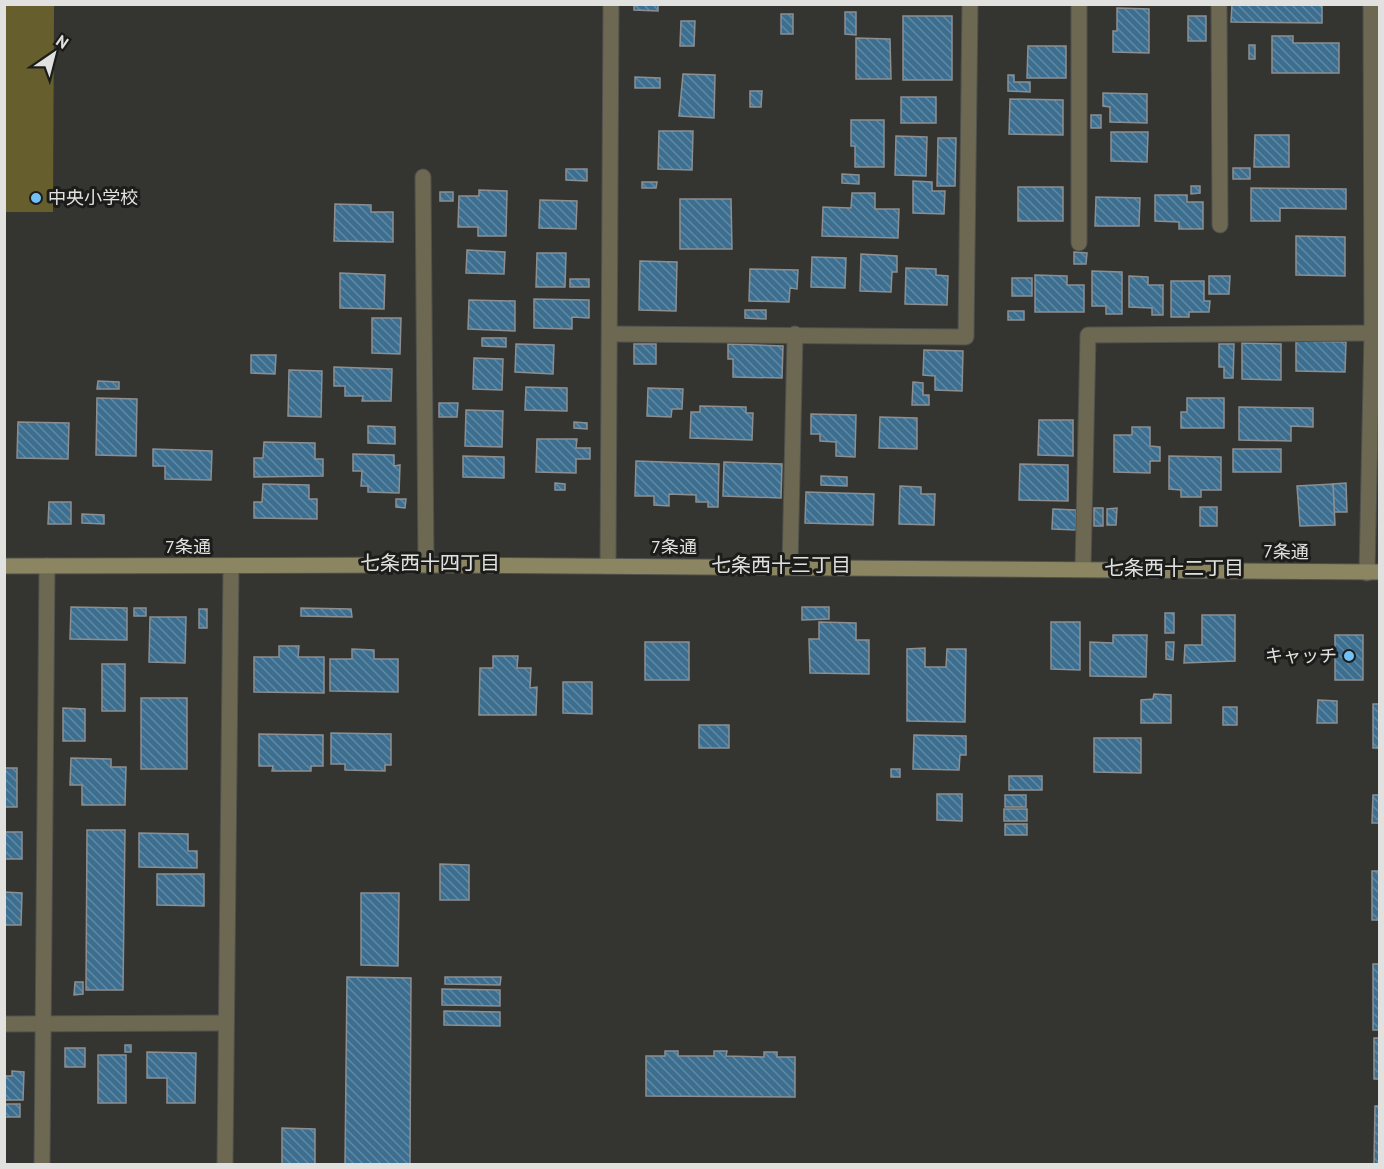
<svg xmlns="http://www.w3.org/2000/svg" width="1384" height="1169" font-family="'PT Sans','Noto Sans JP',sans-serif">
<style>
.park{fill:#675e2e}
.building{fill:url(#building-back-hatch);stroke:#8c8f91;stroke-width:1.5}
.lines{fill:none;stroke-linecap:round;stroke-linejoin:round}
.street-casing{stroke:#50504d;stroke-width:17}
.secondary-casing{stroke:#50504d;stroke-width:17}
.street{stroke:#6c6852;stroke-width:15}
.secondary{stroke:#8b8561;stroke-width:15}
.poi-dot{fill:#72c1f5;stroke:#1c1c1a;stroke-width:2}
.labels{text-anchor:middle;stroke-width:6;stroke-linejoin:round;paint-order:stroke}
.poi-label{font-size:18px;fill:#e1e1df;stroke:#1c1c1a;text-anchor:start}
.street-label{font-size:18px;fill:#e1e1df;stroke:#1c1c1a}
.neighbourhood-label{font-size:20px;fill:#e1e1df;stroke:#1c1c1a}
</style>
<defs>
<pattern id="building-back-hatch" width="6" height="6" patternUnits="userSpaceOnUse" patternTransform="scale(1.5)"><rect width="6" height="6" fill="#3c6e8f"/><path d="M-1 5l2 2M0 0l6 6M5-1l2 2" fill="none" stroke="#6189a3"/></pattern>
</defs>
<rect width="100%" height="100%" fill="#343431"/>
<polygon class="park" points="5,4 54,5 53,212 5,212"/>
<g class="building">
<polygon points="634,4 658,4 658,11 634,10"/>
<polygon points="1232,4 1322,5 1322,23 1231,22"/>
<polygon points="1117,8 1149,9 1149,53 1113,52 1113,31 1117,31"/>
<polygon points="845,12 856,12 856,35 845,34"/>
<rect x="781" y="14" width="12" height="20"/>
<rect x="903" y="16" width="49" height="64"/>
<rect x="1188" y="16" width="18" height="25"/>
<polygon points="681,21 695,21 694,46 680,46"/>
<polygon points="1272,36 1293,36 1293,43 1339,43 1339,73 1272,73"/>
<polygon points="856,38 890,39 891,79 856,79"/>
<rect x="1249" y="45" width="6" height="14"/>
<polygon points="1028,46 1066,46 1066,78 1027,78"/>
<polygon points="683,74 715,75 714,118 679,116"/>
<polygon points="1008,75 1014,75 1014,82 1030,82 1030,92 1008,91"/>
<polygon points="635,77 660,78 660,88 635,88"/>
<polygon points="750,91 762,91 761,107 750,107"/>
<polygon points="1103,93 1147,94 1147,123 1110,122 1110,107 1103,106"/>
<rect x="901" y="97" width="35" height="26"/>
<polygon points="1010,99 1063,100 1063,135 1009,134"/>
<rect x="1091" y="115" width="10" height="13"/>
<polygon points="851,120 884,120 884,167 855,167 855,146 851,146"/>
<polygon points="659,131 693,131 692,170 658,169"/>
<polygon points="1111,132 1148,132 1147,162 1111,161"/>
<polygon points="1255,135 1289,135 1289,167 1254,167"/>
<polygon points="896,136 927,137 926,176 895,175"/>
<polygon points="938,138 956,138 955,186 937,186"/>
<rect x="1233" y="168" width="17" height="11"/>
<polygon points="566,169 587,169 587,181 566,180"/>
<polygon points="842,174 859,175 859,184 842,183"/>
<polygon points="913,181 932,182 932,191 945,191 944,214 913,213"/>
<polygon points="642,182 657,182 656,188 642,188"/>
<polygon points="1191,186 1200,186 1200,193 1191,194"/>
<rect x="1018" y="187" width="45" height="34"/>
<polygon points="1251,188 1346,189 1346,209 1280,208 1280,221 1251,221"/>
<polygon points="479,190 507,191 506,236 478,236 478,227 458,227 459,196 479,196"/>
<rect x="440" y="192" width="13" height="9"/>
<polygon points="852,193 875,193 875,209 899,209 898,238 822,236 823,207 851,208"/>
<polygon points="1155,195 1187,195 1187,202 1203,202 1203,229 1179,229 1179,222 1155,221"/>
<polygon points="1096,197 1140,198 1139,226 1095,226"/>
<polygon points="680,199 731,199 732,249 680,249"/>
<polygon points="540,200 577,201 576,229 539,228"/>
<polygon points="335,204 371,205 371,212 393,212 393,242 334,241"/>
<polygon points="1296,236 1345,237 1345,276 1296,275"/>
<polygon points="467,250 505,252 504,274 466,273"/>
<polygon points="1074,252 1087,253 1086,264 1074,264"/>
<polygon points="537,253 566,253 565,287 536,287"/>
<polygon points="861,254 897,256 897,272 892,272 891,292 860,291"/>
<polygon points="812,257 846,258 845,288 811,287"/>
<polygon points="640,261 677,262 676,311 639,310"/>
<polygon points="906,268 936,269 936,275 948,276 947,305 905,304"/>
<polygon points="750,269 798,270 797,289 790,288 789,302 749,301"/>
<polygon points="1092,271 1122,272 1122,314 1106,314 1106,306 1092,306"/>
<polygon points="340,273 385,275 384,309 340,308"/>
<polygon points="1035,275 1067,276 1067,285 1084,285 1084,312 1035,312"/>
<polygon points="1129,276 1148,277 1148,285 1163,285 1163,315 1152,315 1152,308 1129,307"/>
<polygon points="1209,276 1230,276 1229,294 1209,294"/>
<rect x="1012" y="278" width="20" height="18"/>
<rect x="570" y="279" width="19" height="8"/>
<polygon points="1171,281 1204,281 1204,301 1210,301 1209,312 1189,312 1189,317 1171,317"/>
<polygon points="534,299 589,300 589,318 572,317 572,329 534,328"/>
<polygon points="469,300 515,301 515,331 468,329"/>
<polygon points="745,310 766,310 766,319 745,318"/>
<rect x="1008" y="311" width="16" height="9"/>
<polygon points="372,318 401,318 400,354 372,353"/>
<polygon points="482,338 506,338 506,347 482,346"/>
<polygon points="1296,341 1346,342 1345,372 1296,371"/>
<polygon points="1242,343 1281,344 1281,380 1242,379"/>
<polygon points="516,344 554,345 553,374 515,372"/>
<rect x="634" y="344" width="22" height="20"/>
<polygon points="728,344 783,346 782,378 733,377 733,359 728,359"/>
<polygon points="1219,344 1234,344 1233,378 1224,378 1224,367 1219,367"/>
<polygon points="924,350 963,351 962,391 935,390 935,376 923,375"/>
<polygon points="251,355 276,355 275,374 251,373"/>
<polygon points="474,358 503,359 502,390 473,389"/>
<polygon points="334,367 392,369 391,401 362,401 363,396 345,396 345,386 334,386"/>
<polygon points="289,370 322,371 321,417 288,416"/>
<polygon points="98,381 119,382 119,389 97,389"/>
<polygon points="913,382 923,383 923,395 929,395 929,405 912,405"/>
<polygon points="526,387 567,388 567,411 525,410"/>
<polygon points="648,388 683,389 682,409 672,409 671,417 647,416"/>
<polygon points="97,398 137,399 136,456 96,455"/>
<polygon points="1187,398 1224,398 1224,428 1181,428 1181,412 1187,412"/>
<polygon points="439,403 458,403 457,417 439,417"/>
<polygon points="700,406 746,407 746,413 753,413 752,440 690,438 691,412 700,412"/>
<polygon points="1239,407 1313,408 1313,427 1291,426 1291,441 1239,440"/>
<polygon points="466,410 503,411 502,447 465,446"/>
<polygon points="811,414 856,415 855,457 836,456 836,442 820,441 820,434 811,434"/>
<polygon points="880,417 917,418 917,449 879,448"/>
<polygon points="1039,420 1073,420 1073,456 1038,455"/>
<polygon points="18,422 69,423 68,459 17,458"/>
<polygon points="574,422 587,423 587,429 574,428"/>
<polygon points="368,426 395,427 395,444 368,443"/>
<polygon points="1132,427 1150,427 1150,446 1160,447 1160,461 1150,461 1150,473 1114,472 1114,435 1132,435"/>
<polygon points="537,439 577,439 576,448 590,448 590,459 576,459 576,473 536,472"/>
<polygon points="264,442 315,443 315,459 323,459 323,476 254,477 254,458 263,458"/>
<polygon points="153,449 212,451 211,480 165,479 165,466 153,466"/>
<rect x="1233" y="449" width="48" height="23"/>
<polygon points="353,454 394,455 394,466 400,465 399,493 368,492 368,486 361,486 362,471 353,471"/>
<polygon points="463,456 504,457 504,478 463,477"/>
<polygon points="1169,456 1221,457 1221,490 1201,490 1201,497 1181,497 1181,490 1169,489"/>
<polygon points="636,461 719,464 718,507 708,507 708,502 696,502 696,495 669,494 669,506 654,505 654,496 635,496"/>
<polygon points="724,462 782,464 781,498 723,496"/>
<polygon points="1020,464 1068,465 1068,501 1019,500"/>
<polygon points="821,476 847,477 847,486 821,485"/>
<polygon points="555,483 565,484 565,490 555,490"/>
<polygon points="1346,483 1347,512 1334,512 1333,484"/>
<polygon points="263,484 309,485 309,499 317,499 317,519 254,518 254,502 262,502"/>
<polygon points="1333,484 1335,525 1300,526 1297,486"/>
<polygon points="900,486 921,487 921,494 935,494 934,525 899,524"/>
<polygon points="806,492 874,494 873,525 805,523"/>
<polygon points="396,499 406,499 405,508 396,507"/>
<polygon points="49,502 71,502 71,524 48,524"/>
<rect x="1200" y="507" width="17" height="19"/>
<rect x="1094" y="508" width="9" height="18"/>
<polygon points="1117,508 1116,525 1107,525 1107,509"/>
<polygon points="1053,509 1076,510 1076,530 1052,529"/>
<polygon points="82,514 104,515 104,524 82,523"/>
<polygon points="71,607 127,608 127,640 70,639"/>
<polygon points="802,607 829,607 829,619 802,620"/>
<rect x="134" y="608" width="12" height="8"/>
<polygon points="301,608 351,609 352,617 301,616"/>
<rect x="199" y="609" width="8" height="19"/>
<rect x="1165" y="613" width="9" height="20"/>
<polygon points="1202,615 1235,615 1235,661 1184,663 1185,645 1202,645"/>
<polygon points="150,617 186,617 185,663 149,662"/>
<polygon points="819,622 856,623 856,640 869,640 869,674 810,673 809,639 819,639"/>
<polygon points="1051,622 1080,622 1080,670 1051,669"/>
<polygon points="1113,635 1147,635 1146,677 1090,676 1090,642 1113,643"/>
<rect x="1335" y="635" width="28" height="45"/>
<rect x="645" y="642" width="44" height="38"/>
<polygon points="1166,642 1174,642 1173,660 1166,659"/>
<polygon points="279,646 299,646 298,657 324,657 324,693 254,692 254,657 279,657"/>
<polygon points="925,648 925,667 946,667 947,649 966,649 965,722 907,721 907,649"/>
<polygon points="352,649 374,650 374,659 398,659 398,692 330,691 330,659 352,659"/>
<polygon points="493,656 518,656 517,668 531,668 530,688 537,687 536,715 479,715 480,668 493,668"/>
<rect x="102" y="664" width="23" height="47"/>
<polygon points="563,682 592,682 592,714 563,713"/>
<polygon points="1154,694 1171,695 1171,723 1141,723 1141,700 1153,699"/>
<rect x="141" y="698" width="46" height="71"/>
<polygon points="1318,700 1337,701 1337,723 1317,723"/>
<rect x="1373" y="704" width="7" height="44"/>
<rect x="1223" y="707" width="14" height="18"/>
<polygon points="63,708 85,709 85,741 63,741"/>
<rect x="699" y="725" width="30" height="23"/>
<polygon points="331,733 391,734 391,765 385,765 385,771 345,770 345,764 331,764"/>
<polygon points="259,734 323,735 323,766 311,766 311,771 272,771 273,766 259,766"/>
<polygon points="914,735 966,736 966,755 960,755 959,770 913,769"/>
<polygon points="1094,738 1141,738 1141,773 1094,772"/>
<polygon points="71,758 111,759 111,767 126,767 125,805 82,805 82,785 70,785"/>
<rect x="4" y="768" width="13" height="39"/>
<rect x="891" y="769" width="9" height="8"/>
<rect x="1009" y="776" width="33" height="14"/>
<polygon points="937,794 962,794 962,821 937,820"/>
<rect x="1005" y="795" width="21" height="12"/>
<polygon points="1373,795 1380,795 1380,823 1372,823"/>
<rect x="1004" y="809" width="23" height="12"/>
<rect x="1005" y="824" width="22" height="11"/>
<polygon points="87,830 125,830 123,990 86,990"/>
<rect x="4" y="832" width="18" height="27"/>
<polygon points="139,833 188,834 188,851 197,851 197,868 139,867"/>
<polygon points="440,864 469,865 469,900 440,900"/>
<rect x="1372" y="871" width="8" height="49"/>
<polygon points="157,874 204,874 204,906 157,905"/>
<polygon points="4,892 22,893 21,925 4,925"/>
<polygon points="361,893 399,893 398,966 361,965"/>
<rect x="1373" y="964" width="7" height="66"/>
<polygon points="347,977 411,978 410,1164 345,1164"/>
<polygon points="445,977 501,977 500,985 445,984"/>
<polygon points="75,982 83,982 83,994 74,995"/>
<polygon points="442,989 500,990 500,1006 442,1005"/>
<polygon points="444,1011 500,1012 500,1026 444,1025"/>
<rect x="1374" y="1038" width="6" height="41"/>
<rect x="125" y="1045" width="6" height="7"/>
<rect x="65" y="1048" width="20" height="19"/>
<polygon points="665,1051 678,1051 678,1056 714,1056 714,1051 727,1051 726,1056 764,1057 764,1052 777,1052 777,1057 795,1057 795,1097 646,1096 646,1056 665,1056"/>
<polygon points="147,1052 196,1053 195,1103 167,1103 167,1078 147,1078"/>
<rect x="98" y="1055" width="28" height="48"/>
<polygon points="12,1071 24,1072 23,1100 4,1100 4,1076 12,1076"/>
<rect x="4" y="1104" width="16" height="13"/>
<polygon points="1375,1106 1380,1106 1380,1164 1374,1164"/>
<polygon points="282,1128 315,1129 315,1164 282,1164"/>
</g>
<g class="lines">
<defs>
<g id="street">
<polyline points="1079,4 1079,243"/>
<polyline points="1219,4 1220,225"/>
<polyline points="423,177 426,565"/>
<polyline points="610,334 966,337 970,4"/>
<polyline points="608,566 611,4"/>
<polyline points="790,567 795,334"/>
<polyline points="1083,569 1088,335 1372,333"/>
<polyline points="1367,573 1372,333 1371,4"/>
<polyline points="4,1024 225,1023"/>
<polyline points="42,1164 47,566"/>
<polyline points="225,1164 231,567"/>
</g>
<polyline id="secondary" points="4,566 426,565 1380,572"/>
</defs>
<use href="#street" class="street-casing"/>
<use href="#secondary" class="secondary-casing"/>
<use href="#street" class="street"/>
<use href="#secondary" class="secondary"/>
</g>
<g class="poi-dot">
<circle cx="36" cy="198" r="6"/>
<circle cx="1349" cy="656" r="6"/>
</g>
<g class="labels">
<g class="poi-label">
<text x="48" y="204">中央小学校</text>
<text x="1337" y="662" text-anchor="end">キャッチ</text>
</g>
<g class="street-label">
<text x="188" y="553">7条通</text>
<text x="674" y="553">7条通</text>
<text transform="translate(1286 552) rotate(1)" y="6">7条通</text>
</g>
<g class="neighbourhood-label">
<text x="430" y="570">七条西十四丁目</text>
<text x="781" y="572">七条西十三丁目</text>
<text x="1174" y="575">七条西十二丁目</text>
</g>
</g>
<rect width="1384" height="1169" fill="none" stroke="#e1e1df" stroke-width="12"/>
<g transform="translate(54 54) rotate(35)" stroke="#1c1c1a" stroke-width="4.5" paint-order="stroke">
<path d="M0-4.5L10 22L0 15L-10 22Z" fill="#e1e1df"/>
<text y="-9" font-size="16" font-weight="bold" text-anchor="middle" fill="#e1e1df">N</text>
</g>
</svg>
